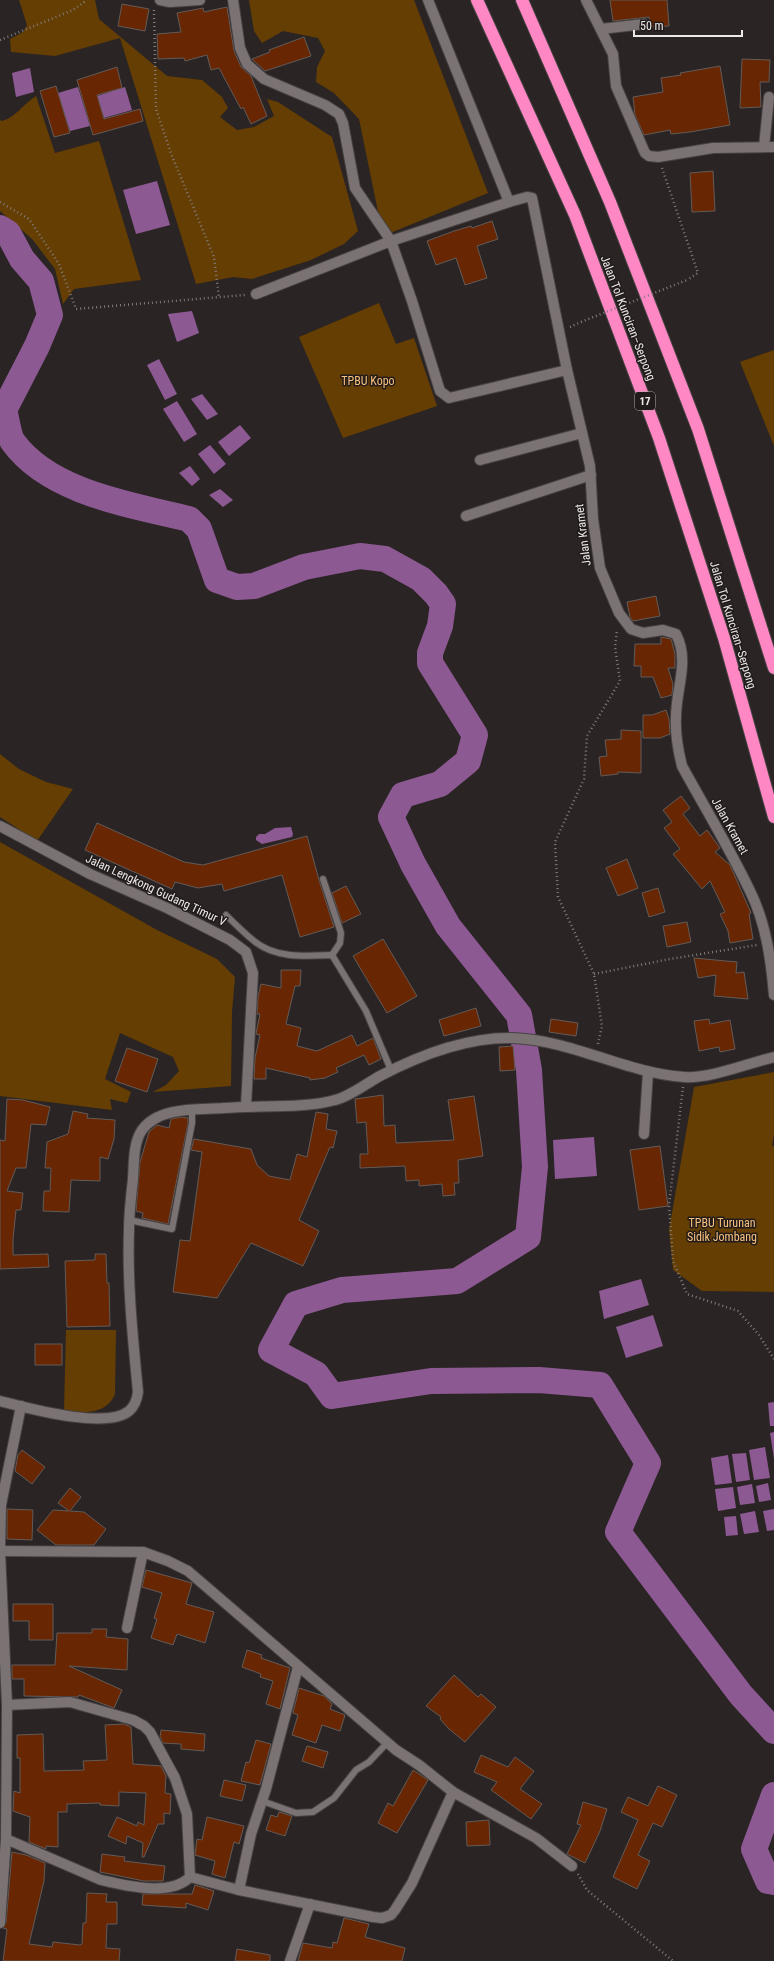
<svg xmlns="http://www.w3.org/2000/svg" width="774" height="1961" font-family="'Roboto Condensed',sans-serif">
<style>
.green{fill:#643e03}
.water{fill:#8c5993}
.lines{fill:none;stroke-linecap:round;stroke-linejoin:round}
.river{stroke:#8c5993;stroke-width:26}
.building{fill:#692602;stroke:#625b58}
.service-casing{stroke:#484242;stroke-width:8}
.minor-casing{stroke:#484242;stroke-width:12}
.tertiary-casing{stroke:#484242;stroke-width:12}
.motorway-casing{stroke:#484242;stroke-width:14}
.path{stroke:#817b7b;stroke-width:2.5;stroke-dasharray:1 3;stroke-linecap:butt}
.service{stroke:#7b7373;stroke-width:6}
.minor{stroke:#7b7373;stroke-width:10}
.tertiary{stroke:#7b7373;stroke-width:10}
.motorway{stroke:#ff87c4;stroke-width:12}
.path-bridge{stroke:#817b7b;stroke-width:2.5;stroke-dasharray:1 3;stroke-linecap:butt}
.labels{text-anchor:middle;stroke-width:3;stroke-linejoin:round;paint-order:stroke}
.shield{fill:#211b1b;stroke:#b0abab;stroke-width:1}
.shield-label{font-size:11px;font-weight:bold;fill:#eee9e9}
.street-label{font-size:12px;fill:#eee9e9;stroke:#211b1b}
.park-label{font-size:12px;fill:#fbc27e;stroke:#211b1b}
</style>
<rect width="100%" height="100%" fill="#2b2424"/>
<g class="green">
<polygon points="19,0 95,0 99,19 167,76 202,80 222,97 228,108 220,117 237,130 254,127 274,116 267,99 278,102 332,137 358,231 344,244 311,260 252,279 233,277 196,284 120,38 55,56 11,52 10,39 23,32 27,25"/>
<polygon points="249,0 414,0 488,193 383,236 359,119 334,93 316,82 317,67 325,51 318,38 283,31 262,43 254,31"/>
<path d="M36,96L55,153L99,141L141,280L74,289L63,304L55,269L32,239L0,211V120L2,121C16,117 22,105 36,96Z"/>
<polygon points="379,303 396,344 414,338 437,406 343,438 299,337"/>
<polygon points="774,350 774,446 740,362"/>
<polygon points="0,754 19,769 46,782 73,789 37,841 0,817"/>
<polygon points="0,842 157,930 217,959 235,977 232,1012 231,1086 153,1092 166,1085 179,1071 173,1057 120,1033 105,1079 131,1092 127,1103 110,1099 112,1110 0,1096"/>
<polygon points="774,1072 774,1134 772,1146 774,1146 774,1292 702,1291 673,1270 669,1230 694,1087"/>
<path d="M66,1330H116L115,1394C106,1415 84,1413 64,1411Z"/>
</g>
<g class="water">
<polygon points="30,68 34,92 16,97 12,73"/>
<polygon points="78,87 90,126 70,131 58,93"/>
<polygon points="125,87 132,110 104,118 97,96"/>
<polygon points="157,181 170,225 136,234 123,190"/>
<polygon points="192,311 199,333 177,342 168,314"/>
<polygon points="159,359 177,394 165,400 147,365"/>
<polygon points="202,394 218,414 207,420 191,399"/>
<polygon points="177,401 197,434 184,442 163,409"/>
<polygon points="240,425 251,438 229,456 218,442"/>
<polygon points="210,445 226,464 214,474 198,454"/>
<polygon points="190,466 200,479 192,486 179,473"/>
<polygon points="220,489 233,500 223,507 209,495"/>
<polygon points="291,827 293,834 292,837 262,844 256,840 256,837 259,834 265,834 275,828"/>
<polygon points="594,1137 597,1176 555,1179 553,1140"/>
<polygon points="641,1279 649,1305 604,1319 599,1291"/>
<polygon points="653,1315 663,1346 626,1358 616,1327"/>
<polygon points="774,1402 774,1426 770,1426 768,1403"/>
<polygon points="774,1432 774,1459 770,1433"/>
<polygon points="765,1447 770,1478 754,1480 749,1450"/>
<polygon points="746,1453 750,1480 736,1482 732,1454"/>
<polygon points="728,1455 732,1483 715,1485 711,1458"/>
<polygon points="768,1483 771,1500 759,1502 756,1486"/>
<polygon points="752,1484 755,1503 740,1505 737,1487"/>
<polygon points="733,1487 736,1508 718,1511 715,1489"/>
<polygon points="774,1509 774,1530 767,1531 763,1511"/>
<polygon points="755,1511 759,1532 744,1534 740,1514"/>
<polygon points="736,1516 738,1535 726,1536 724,1517"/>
</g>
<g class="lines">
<g class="river">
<path d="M0,228L8,233L22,259L41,281L50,315L37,346L4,410C7,419 8,435 13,442C50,493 132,505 189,519L199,529L217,580L237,587L254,586L304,567L360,556L385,559L421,579L436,594L443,604L440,626L430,653V663L475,735L468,761L440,784L403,795L391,817L413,864L448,926L519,1015L529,1070L535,1167L528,1237L457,1281L342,1290L296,1304L271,1350L316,1374L332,1396L431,1381L539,1380L600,1385L648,1463L618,1532L741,1695L774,1731"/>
<polyline points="774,1795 754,1849 768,1881 774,1882"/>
</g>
</g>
<g class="building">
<polygon points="610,0 667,0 669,26 650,27 649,17 613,21"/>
<polygon points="122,4 149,9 145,31 118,26"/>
<polygon points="227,7 234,51 241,67 251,76 267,116 251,124 243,107 241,109 219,68 211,70 207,55 185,61 184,58 158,59 157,34 181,32 177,13 203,8 204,12"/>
<polygon points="304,37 311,56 265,71 252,59 270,52 269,50"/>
<polygon points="742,59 770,60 769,82 760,82 761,107 740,108"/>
<polygon points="720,66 730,125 690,132 671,134 670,130 644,135 635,115 633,97 663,92 661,78 681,75 680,73"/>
<polygon points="117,67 122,88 97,95 104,119 140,109 143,121 93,135 77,80"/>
<polygon points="56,86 70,133 54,137 40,91"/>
<polygon points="713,171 715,211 692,212 690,173"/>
<polygon points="492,221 498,239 477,246 487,278 465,285 456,258 436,265 427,241 454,231 471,226 472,228"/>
<polygon points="656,596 660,616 633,621 630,617 627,602"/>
<polygon points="661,637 671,639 675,654 675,668 668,668 673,684 672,695 661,698 653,677 641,677 641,666 634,666 635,644 661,644"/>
<polygon points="666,710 669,719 670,734 660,738 643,738 643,715 652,715"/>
<polygon points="621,730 641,731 641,773 618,772 618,774 601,776 599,757 607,756 605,740 621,739"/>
<polygon points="681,796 690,808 683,814 700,836 707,830 720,848 715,852 730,865 751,913 749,914 753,939 730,943 728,931 720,914 725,912 710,881 702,889 673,854 680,849 664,828 672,822 663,810"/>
<polygon points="97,823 184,862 203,865 307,836 319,880 334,927 300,937 282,875 224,891 222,884 198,888 175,882 172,889 85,850"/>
<polygon points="627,859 638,888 618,896 606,868"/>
<polygon points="346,886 361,914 342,923 332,893"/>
<polygon points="658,888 665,912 649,917 642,893"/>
<polygon points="687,922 691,942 667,947 663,926"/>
<polygon points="383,939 417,996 387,1013 353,956"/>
<polygon points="694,958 737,962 736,973 744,972 748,999 714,996 716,975 698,978"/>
<polygon points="281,970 301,970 300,986 295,986 286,1024 301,1028 297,1046 317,1051 352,1035 357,1046 373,1038 381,1059 369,1065 364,1055 336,1068 338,1072 325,1078 310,1080 310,1078 266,1068 266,1079 254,1079 255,1058 260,1035 256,1034 260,1014 257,1014 258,997 261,984 281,988"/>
<polygon points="476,1008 481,1026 444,1036 439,1020"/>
<polygon points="551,1019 578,1023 576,1036 549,1032"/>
<polygon points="709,1019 710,1024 730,1020 735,1049 720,1052 719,1047 699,1051 694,1021"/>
<polygon points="513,1046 515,1070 500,1071 499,1047"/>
<polygon points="127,1048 158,1059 147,1092 115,1081"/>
<polygon points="383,1095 384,1126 395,1125 396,1143 454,1140 448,1100 474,1096 483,1156 458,1160 459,1183 454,1183 455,1195 443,1196 442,1184 419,1186 419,1180 406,1181 405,1166 360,1168 360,1154 368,1154 366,1122 357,1123 355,1099"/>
<polygon points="7,1099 23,1100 50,1107 46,1125 31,1124 26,1168 16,1168 7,1191 23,1193 21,1210 16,1210 13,1239 13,1255 48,1254 49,1267 0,1269 0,1140 5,1141"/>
<polygon points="73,1111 88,1114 87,1118 115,1120 114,1139 108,1159 100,1157 100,1181 71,1180 69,1212 43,1211 44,1191 50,1191 51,1168 45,1168 47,1142 68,1134"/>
<polygon points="316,1112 328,1114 326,1129 337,1131 333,1148 330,1147 299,1220 319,1231 303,1266 251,1243 217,1298 173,1292 180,1240 190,1241 202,1152 191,1150 194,1139 251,1149 257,1165 269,1176 290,1180 297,1154 307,1157"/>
<polygon points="181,1117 188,1118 188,1123 168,1224 142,1218 143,1213 136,1211 140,1162 149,1132 157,1125 169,1128 171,1119"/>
<polygon points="660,1146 668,1206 639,1210 630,1150"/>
<polygon points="95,1254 106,1254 107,1283 109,1283 110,1326 67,1327 65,1261 95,1260"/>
<rect x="35" y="1344" width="27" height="21"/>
<polygon points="22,1450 45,1467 32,1484 15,1471 18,1455"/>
<polygon points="70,1488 81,1497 70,1511 84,1512 106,1529 94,1545 56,1545 37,1530 53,1510 69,1511 58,1503"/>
<polygon points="7,1509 33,1510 32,1540 7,1539"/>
<polygon points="146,1570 192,1583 186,1604 214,1612 205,1643 177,1634 173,1645 151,1638 157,1619 154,1618 162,1593 142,1587"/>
<polygon points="13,1604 53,1604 53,1640 29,1640 29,1621 13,1621"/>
<polygon points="92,1629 107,1629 106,1637 128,1639 127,1670 69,1666 122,1690 114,1708 79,1695 78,1697 24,1696 24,1679 12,1679 12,1665 55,1665 57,1633 92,1633"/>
<polygon points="247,1650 262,1655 261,1658 290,1668 280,1709 266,1704 273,1681 260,1677 261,1674 242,1667"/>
<polygon points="454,1675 478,1697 481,1694 496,1707 465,1742 449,1729 440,1719 441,1717 426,1706"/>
<polygon points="299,1688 324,1696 332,1704 330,1709 345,1715 340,1731 322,1725 316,1743 292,1735 298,1715 293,1713"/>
<polygon points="124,1724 131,1727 133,1764 161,1766 166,1776 165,1793 171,1794 170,1814 164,1813 164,1824 158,1824 144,1857 142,1857 143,1843 127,1836 126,1844 108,1836 117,1817 137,1826 138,1822 144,1825 146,1793 119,1792 119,1806 100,1805 100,1803 67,1804 67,1812 58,1812 58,1847 46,1846 46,1849 29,1842 30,1817 13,1811 14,1791 20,1793 20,1758 17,1758 17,1735 43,1734 44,1771 84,1770 83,1761 107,1760 105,1725"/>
<polygon points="161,1730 205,1734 204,1751 181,1749 181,1744 163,1743 160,1737"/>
<polygon points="256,1740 271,1744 260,1785 241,1781 246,1762 249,1763"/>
<polygon points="307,1746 328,1752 323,1768 302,1761"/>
<polygon points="481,1755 508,1767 515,1757 534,1771 520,1789 542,1804 531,1819 491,1790 497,1782 474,1772"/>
<polygon points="413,1770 428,1780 397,1833 378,1823 388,1803 393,1806"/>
<polygon points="224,1780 246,1785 242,1801 220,1796"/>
<polygon points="658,1786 677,1795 662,1827 653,1823 638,1855 650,1861 637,1889 613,1877 638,1820 621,1812 628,1797 648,1806"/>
<polygon points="583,1802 607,1809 600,1831 585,1863 567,1854 581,1825 577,1824"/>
<polygon points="279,1812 292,1816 285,1836 266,1830 271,1815 277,1817"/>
<polygon points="207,1817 244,1826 239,1844 234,1842 225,1878 212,1874 215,1861 195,1855 197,1839 202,1840"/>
<polygon points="489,1820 490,1845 467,1846 466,1822"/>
<polygon points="12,1852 26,1855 45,1863 44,1881 29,1944 52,1947 53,1942 80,1945 82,1944 83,1923 86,1923 87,1893 107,1894 106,1902 117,1902 117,1924 107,1924 106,1948 120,1949 119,1961 3,1961 7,1929 3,1928 6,1923"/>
<polygon points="102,1854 125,1857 124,1861 165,1866 163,1881 144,1881 100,1872"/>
<polygon points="195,1885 214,1891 208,1910 186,1903 186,1908 142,1905 143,1894 192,1894"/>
<polygon points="344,1918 369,1924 365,1937 405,1948 402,1961 298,1961 303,1943 332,1948 333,1942 337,1943"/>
<polygon points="237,1949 270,1955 270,1961 235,1961"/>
</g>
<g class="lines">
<defs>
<g id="service">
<polyline points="323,879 341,933 340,943 332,955"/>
<path d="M226,915C235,924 244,933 254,941C276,959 306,956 332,955L366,1011L391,1070"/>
<polyline points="129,1220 172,1229 192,1123 192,1111"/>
<polyline points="262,1801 296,1813 313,1812 334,1798 356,1770 369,1762 387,1743"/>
</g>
<g id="minor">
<polyline points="160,0 170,2 200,0"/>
<polyline points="233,0 240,48 247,64 264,79 325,105 339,114 343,123 355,188 391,241 412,301 440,391 449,398 567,370"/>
<polyline points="428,0 509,202"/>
<polyline points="586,0 613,54 616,86 645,153 649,156 658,157 713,148 774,147"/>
<polyline points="601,29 644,24"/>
<polyline points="764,147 769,97"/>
<path d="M256,294L391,241L509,202L527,197L532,198L567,370L590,466L593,519L600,568L619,613L631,629L643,633L663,630L676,634C690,661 676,688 676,717C675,733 678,750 682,766C705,808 730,849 750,891C766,923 771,960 774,995"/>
<polyline points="480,460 582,433"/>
<polyline points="466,516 591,475"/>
<polyline points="0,826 90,874 167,908 230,940 246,952 253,973 246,1106"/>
<polyline points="644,1134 648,1072"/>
<polyline points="0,1551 143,1552 168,1561 188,1571 396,1750 419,1765 453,1792 536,1838 572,1866"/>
<polyline points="127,1628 143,1552"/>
<polyline points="298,1667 266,1789 251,1834 239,1890 373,1917 382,1918 391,1915 395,1910 412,1883 453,1792"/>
<path d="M6,1839L101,1880C127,1886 170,1897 190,1877L187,1814L175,1778L150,1732L144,1726L133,1720L70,1702L7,1705"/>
<polyline points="190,1877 239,1890"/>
<polyline points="0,1923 6,1839 7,1705 0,1551 1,1505 21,1406"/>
<polyline points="290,1961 310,1904"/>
</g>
<path id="tertiary" d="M0,1401C28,1408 106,1430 129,1411C135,1406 137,1400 138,1392C133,1339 127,1284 129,1230C129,1213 131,1196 133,1179C134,1164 133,1143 142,1130C159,1106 198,1110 224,1108C258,1105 303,1109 335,1100C349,1097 367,1083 380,1076C420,1055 466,1037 512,1038C573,1040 625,1073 684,1077C709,1079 749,1063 774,1057"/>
<g id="motorway">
<polyline points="477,0 575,215 659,438 724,638 774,817"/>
<polyline points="522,0 610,202 698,429 774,668"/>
</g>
</defs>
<use href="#service" class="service-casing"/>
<use href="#minor" class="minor-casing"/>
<use href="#tertiary" class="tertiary-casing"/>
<use href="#motorway" class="motorway-casing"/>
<g class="path">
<polyline points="154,10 156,109 172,156 214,257 219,298"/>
<polyline points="0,40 73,10 87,0"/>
<polyline points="662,168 698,273 687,280"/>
<polyline points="0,202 29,219 59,264 76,309 245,295"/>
<polyline points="570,327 581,322"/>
<polyline points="594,974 670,959 757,945"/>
<polyline points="598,1044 602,1026 594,974 558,897 555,842 584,779 587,736 620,681 615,647 617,630"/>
<polyline points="683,1087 669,1205 673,1261 687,1294 738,1311 759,1335 774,1359"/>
<polyline points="578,1874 587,1890 673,1961"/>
</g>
<use href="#service" class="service"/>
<use href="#minor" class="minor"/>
<use href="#tertiary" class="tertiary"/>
<use href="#motorway" class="motorway"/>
<polyline class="path-bridge" points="581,322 687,280"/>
</g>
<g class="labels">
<rect class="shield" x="635" y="392" width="20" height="18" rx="3"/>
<g class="shield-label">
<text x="645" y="405">17</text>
</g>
<g class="street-label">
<text transform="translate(628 318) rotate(69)" y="4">Jalan Tol Kunciran–Serpong</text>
<text transform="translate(583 535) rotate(-97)" y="4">Jalan Kramet</text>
<text transform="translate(733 625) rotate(73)" y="4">Jalan Tol Kunciran–Serpong</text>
<text transform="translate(730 826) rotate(61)" y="4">Jalan Kramet</text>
<text transform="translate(156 890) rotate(25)" y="4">Jalan Lengkong Gudang Timur V</text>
</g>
<g class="park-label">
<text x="368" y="385">TPBU Kopo</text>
<text x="722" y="1227">TPBU Turunan<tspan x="722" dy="14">Sidik Jombang</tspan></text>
</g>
</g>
<path d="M634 30v6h108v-6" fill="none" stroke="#eee9e9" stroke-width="2"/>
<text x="640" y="30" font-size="12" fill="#eee9e9" stroke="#211b1b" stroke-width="3" paint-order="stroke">50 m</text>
</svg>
